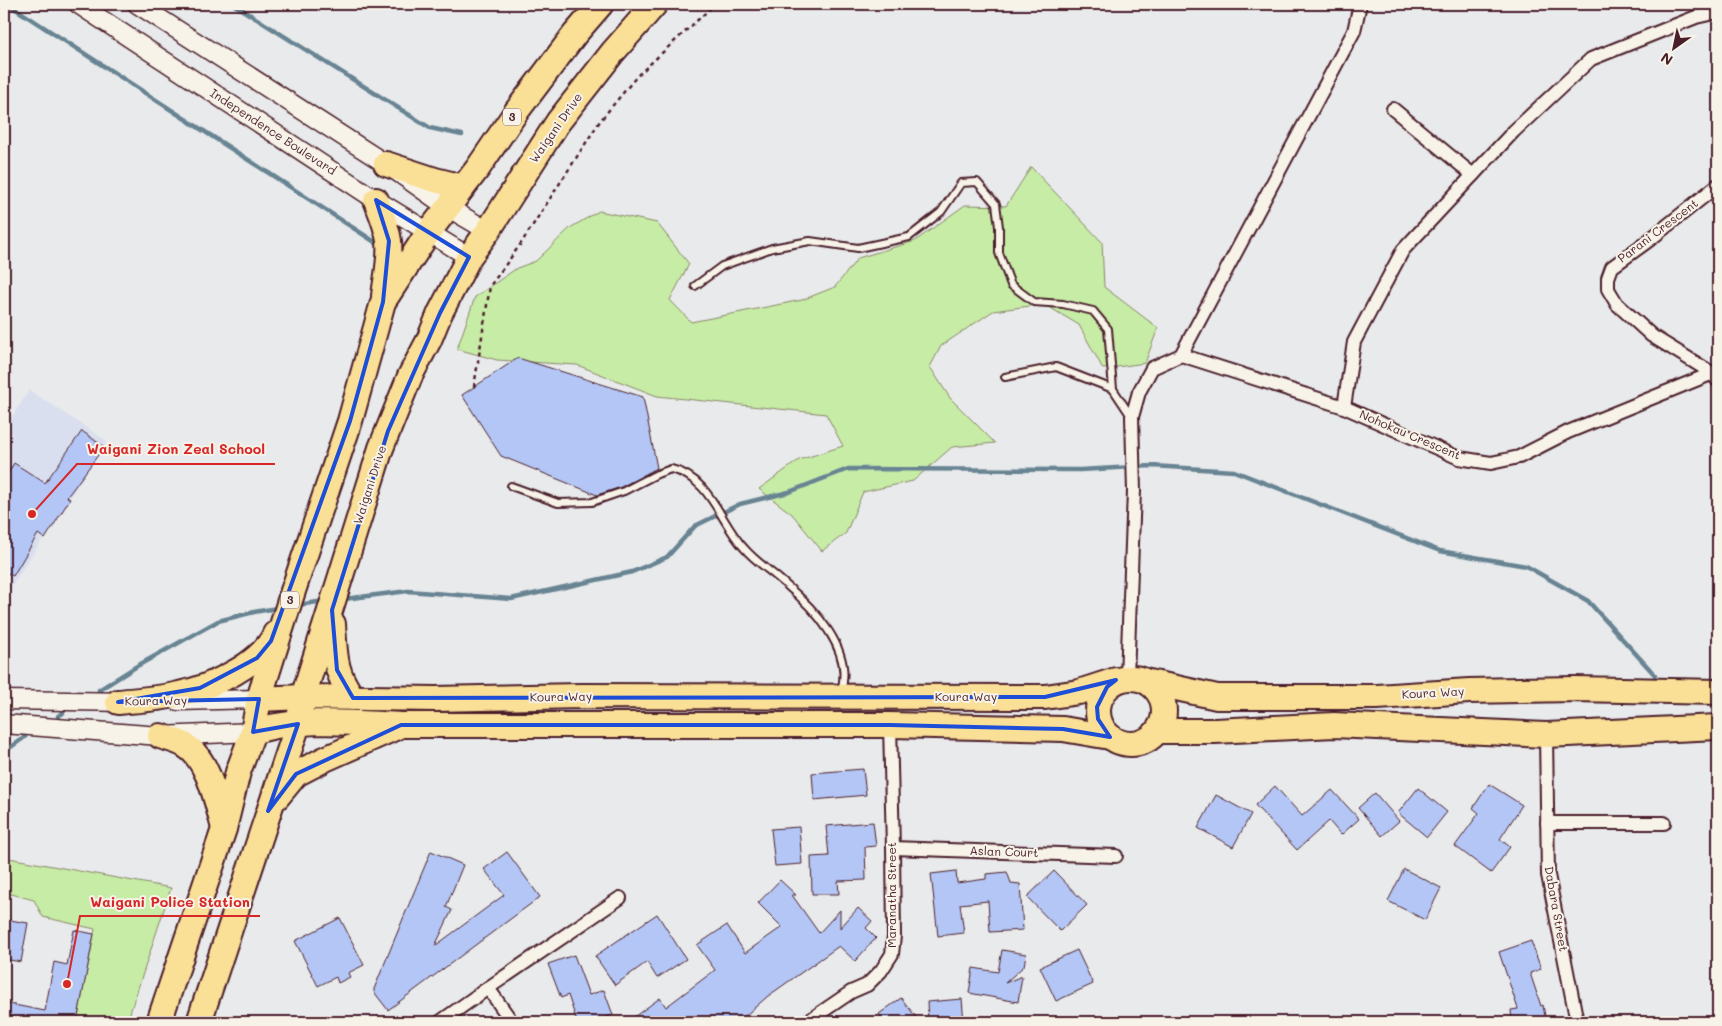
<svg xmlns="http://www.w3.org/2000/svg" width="1722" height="1026" font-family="Mali,sans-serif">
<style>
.built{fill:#d9dfee}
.green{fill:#c6eca6;stroke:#888668}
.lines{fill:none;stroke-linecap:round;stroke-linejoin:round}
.stream{stroke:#678493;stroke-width:4.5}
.building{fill:#b3c6f6;stroke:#4a1f2b}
.lane-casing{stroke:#4a1f2b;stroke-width:10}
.street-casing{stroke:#4a1f2b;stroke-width:16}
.secondary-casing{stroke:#4a1f2b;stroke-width:21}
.highway-casing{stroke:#4a1f2b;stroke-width:28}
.path{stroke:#4a1f2b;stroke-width:2.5;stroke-dasharray:4 4;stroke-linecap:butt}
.lane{stroke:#f7f3e8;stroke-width:6}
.street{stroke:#f7f3e8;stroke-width:12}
.secondary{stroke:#f7f3e8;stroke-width:18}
.highway{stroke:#fadf96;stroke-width:24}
.marked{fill:none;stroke:#1d4ed8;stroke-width:4;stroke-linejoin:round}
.labels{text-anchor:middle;stroke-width:4;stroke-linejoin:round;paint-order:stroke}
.shield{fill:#f7f3e8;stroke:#7e5f64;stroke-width:1}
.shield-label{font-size:11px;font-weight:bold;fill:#4a1f2b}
.street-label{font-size:12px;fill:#4a1f2b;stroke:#f7f3e8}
.leader{fill:none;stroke:#d62828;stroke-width:2}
.callout-dot{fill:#d62828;stroke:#f7f3e8;stroke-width:2}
.callout-label{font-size:14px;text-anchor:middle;font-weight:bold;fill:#d62828;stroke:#f7f3e8;stroke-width:4;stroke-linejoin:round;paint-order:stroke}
</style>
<rect width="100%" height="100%" fill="#e9eaeb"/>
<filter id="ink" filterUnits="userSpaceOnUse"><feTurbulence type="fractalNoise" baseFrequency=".02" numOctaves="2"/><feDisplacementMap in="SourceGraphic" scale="10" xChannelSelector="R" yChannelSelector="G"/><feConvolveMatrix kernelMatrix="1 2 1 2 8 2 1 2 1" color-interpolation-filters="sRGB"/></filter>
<g filter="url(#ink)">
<polygon class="built" points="29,390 107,441 9,590 4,587 4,430"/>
<g class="green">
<polygon points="1031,167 1102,242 1104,287 1158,328 1145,363 1103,369 1079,325 1044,304 993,311 941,346 930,367 950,398 995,443 952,447 913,481 863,492 846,533 822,551 792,514 759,489 799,460 843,446 826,414 657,396 577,365 497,360 457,349 475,297 517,268 536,261 570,228 599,211 657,223 689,264 670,300 691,322 802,300 835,287 858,258 915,241 965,205 1006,206"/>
<polygon points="9,858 171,888 127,1022 77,1022 95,929 43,917 34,900 4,892"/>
</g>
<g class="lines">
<g class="stream">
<polyline points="8,4 378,244"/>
<polyline points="233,4 430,128 462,135"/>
<polyline points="344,599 408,591 511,599 632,572 667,557 695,526 740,504 789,492 848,469 1080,470 1152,466 1234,471 1440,551 1526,566 1588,601 1655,675"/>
<polyline points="298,605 324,601"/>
<polyline points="99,690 137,666 218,621 254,612 277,608"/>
<polyline points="58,716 63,713"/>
<polyline points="4,752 25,737"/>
</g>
</g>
<g class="building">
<polygon points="518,358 643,397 657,468 621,487 597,495 501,456 462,395"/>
<polygon points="82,431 104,447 67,497 70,499 45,539 38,534 13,576 4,571 4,480 14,463 45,483"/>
<polygon points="863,769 866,795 814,800 812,773"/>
<polygon points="1489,784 1522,805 1500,839 1510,847 1491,873 1455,846 1479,813 1473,808"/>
<polygon points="1275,786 1302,816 1332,790 1359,819 1341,835 1329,821 1297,850 1255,805"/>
<polygon points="1418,788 1447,812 1427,837 1398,813"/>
<polygon points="1375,793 1399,821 1382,836 1358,808"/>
<polygon points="1216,795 1251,814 1233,847 1198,828"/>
<polygon points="873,822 876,846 865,847 866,880 838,881 839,894 812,894 811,857 829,856 826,826"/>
<polygon points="799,827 802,864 775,866 771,829"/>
<polygon points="431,851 463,865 446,907 452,910 435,946 504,895 484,869 507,852 540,897 388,1010 374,992 374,989"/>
<polygon points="1404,869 1441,888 1425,920 1388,901"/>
<polygon points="956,871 957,883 986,879 986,874 1007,872 1011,883 1020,884 1023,930 990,932 988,901 960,904 964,933 938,936 931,874"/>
<polygon points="1054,871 1087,905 1060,931 1027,897"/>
<polygon points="780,880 796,895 792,895 819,933 840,910 840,928 858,908 872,921 866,928 876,938 855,961 839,946 768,996 738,1022 627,1022 660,998 666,1007 715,970 697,945 727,925 745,953 782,927 758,903"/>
<polygon points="657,914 686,959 657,978 647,962 615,985 595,956"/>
<polygon points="340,918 364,965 348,973 350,977 338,983 336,977 318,986 295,941"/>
<polygon points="4,919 28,923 21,962 4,959"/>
<polygon points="74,930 94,934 77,1022 4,1022 4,1003 45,1011 54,962 67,965"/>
<polygon points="1531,941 1541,969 1530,973 1541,1006 1543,1005 1546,1022 1512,1022 1511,1010 1518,1009 1499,952"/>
<polygon points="1002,950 1026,954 1024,966 1005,983 1022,976 1018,1002 969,993 973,968 998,972"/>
<polygon points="1077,950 1093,984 1056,1001 1040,967"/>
<polygon points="574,955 589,995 604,990 613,1015 604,1018 605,1022 577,1022 568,995 561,998 548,964"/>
<polygon points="901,998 920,1022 885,1022 879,1014"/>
<polygon points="962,999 964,1022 928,1022 927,1002"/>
</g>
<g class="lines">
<defs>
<g id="lane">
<polyline points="695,286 722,266 772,248 810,241 858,248 909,237 941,212 961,183 977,182 996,204 999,227 999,253 1011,285 1034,302 1063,304 1093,311 1108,329 1113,389"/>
<polyline points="1005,377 1056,367 1113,389 1131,416"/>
<path d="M511,486L558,503L592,502L624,491L657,474L671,469C711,478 719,521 744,548C756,562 771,571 784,583C814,608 854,650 841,691"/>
</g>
<g id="street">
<polyline points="1393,109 1473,175"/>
<polyline points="1718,185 1648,241 1612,267 1608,278 1608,289 1617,304 1652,336 1712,373 1718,381"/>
<polyline points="1181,355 1344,407 1459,458 1491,463 1519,457 1568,432 1718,371"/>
<polyline points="1344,407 1354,342 1403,250 1514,131 1591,59 1696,17 1718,12"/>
<polyline points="1127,677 1134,491 1132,417 1139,392 1152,368 1181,355 1354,31 1360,4"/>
<polyline points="1546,735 1548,875 1577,1022"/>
<polyline points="1547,823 1664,823"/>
<polyline points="893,848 1116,856"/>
<polyline points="488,988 620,898"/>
<polyline points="440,1022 488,988 512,1022"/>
<polyline points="807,1022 851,992 867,985 881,971 892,954 894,936 893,848 890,725"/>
</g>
<g id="secondary">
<polyline points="78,4 376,200 469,257"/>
<polyline points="137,4 386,164 447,207 488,231"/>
<polyline points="4,700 131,702"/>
<polyline points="177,701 259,699"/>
<polyline points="4,724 160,736 253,732"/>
</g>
<g id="highway">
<polyline points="386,164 435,180 463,187"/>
<path d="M376,200C381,213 387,227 389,241C391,259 386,278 384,296"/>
<path d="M333,624C335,655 334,672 353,698"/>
<circle cx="1131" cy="711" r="33"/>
<polyline points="1149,682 1217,697 1377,697 1469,691 1575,689 1718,692"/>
<polyline points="259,699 303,697 435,699 581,696 1045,697 1079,692 1116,680"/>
<path d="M118,702C138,700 159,699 179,694C210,688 262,664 275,634"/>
<polyline points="1157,731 1215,731 1334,725 1546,735 1718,727"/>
<path d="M253,732C296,717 356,723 401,725H890L1063,729L1110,737"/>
<path d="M160,736C169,739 179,741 186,746C209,760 217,804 224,828"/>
<polyline points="277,797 296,774 325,759 397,727"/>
<polyline points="159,1022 224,829 238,772 253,732 259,699 292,594 350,421 383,302 428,233 478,168 516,112 575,34 601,4"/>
<polyline points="199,1022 298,724 303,697 381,448 410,376 429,340 440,313 469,257 488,231 558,122 613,52 655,4"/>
</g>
</defs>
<use href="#lane" class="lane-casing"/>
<use href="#street" class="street-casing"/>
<use href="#secondary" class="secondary-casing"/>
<use href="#highway" class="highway-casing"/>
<polyline class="path" points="474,387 490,286 520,245 600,121 637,76 715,4"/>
<use href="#lane" class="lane"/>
<use href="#street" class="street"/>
<use href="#secondary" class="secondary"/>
<use href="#highway" class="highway"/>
</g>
</g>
<path class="marked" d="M376,200L469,257L440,313L388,431L332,610L337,670L353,698L1045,697L1116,680L1107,687L1097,707L1098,719L1110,737L1063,729L890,725H401L296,774L268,811L298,724L253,732L259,699L118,702L200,688L257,658L271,641L350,421L383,302L389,241Z"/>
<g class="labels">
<g class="shield">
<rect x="503" y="108.5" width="18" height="17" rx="4"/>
<rect x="281" y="591.5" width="18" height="17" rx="4"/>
</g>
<g class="shield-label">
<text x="512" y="121">3</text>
<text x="290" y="604">3</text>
</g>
<g class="street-label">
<text transform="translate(556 128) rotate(-55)" y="4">Waigani Drive</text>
<text transform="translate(273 132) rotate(33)" y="4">Independence Boulevard</text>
<text transform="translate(1658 231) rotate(-37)" y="4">Parani Crescent</text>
<text transform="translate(1410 435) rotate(23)" y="4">Nohokau Crescent</text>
<text transform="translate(370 485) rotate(-72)" y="4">Waigani Drive</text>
<text transform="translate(1433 693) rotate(-3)" y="4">Koura Way</text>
<text transform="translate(561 697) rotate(-1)" y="4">Koura Way</text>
<text x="966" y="701">Koura Way</text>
<text transform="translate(156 701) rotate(-1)" y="4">Koura Way</text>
<text transform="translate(1004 852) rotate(2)" y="4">Aslan Court</text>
<text transform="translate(892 895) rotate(-90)" y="4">Maranatha Street</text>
<text transform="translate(1556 909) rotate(80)" y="4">Dabara Street</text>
</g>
</g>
<path class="leader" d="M32 514L77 464H275M67 984L80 916H260"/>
<g class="callout-dot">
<circle cx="32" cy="514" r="5"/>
<circle cx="67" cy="984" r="5"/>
</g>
<g class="callout-label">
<text x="176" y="454">Waigani Zion Zeal School</text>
<text x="170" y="907">Waigani Police Station</text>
</g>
<rect width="1722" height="1026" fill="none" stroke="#f7f3e8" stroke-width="20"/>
<rect x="10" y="10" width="1702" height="1006" fill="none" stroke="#4a1f2b" stroke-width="2" filter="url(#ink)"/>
<g transform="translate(1674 48) rotate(213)" stroke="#f7f3e8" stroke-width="4" paint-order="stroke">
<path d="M0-4L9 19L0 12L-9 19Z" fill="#4a1f2b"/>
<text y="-8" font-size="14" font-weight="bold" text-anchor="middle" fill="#4a1f2b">N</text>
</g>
</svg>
